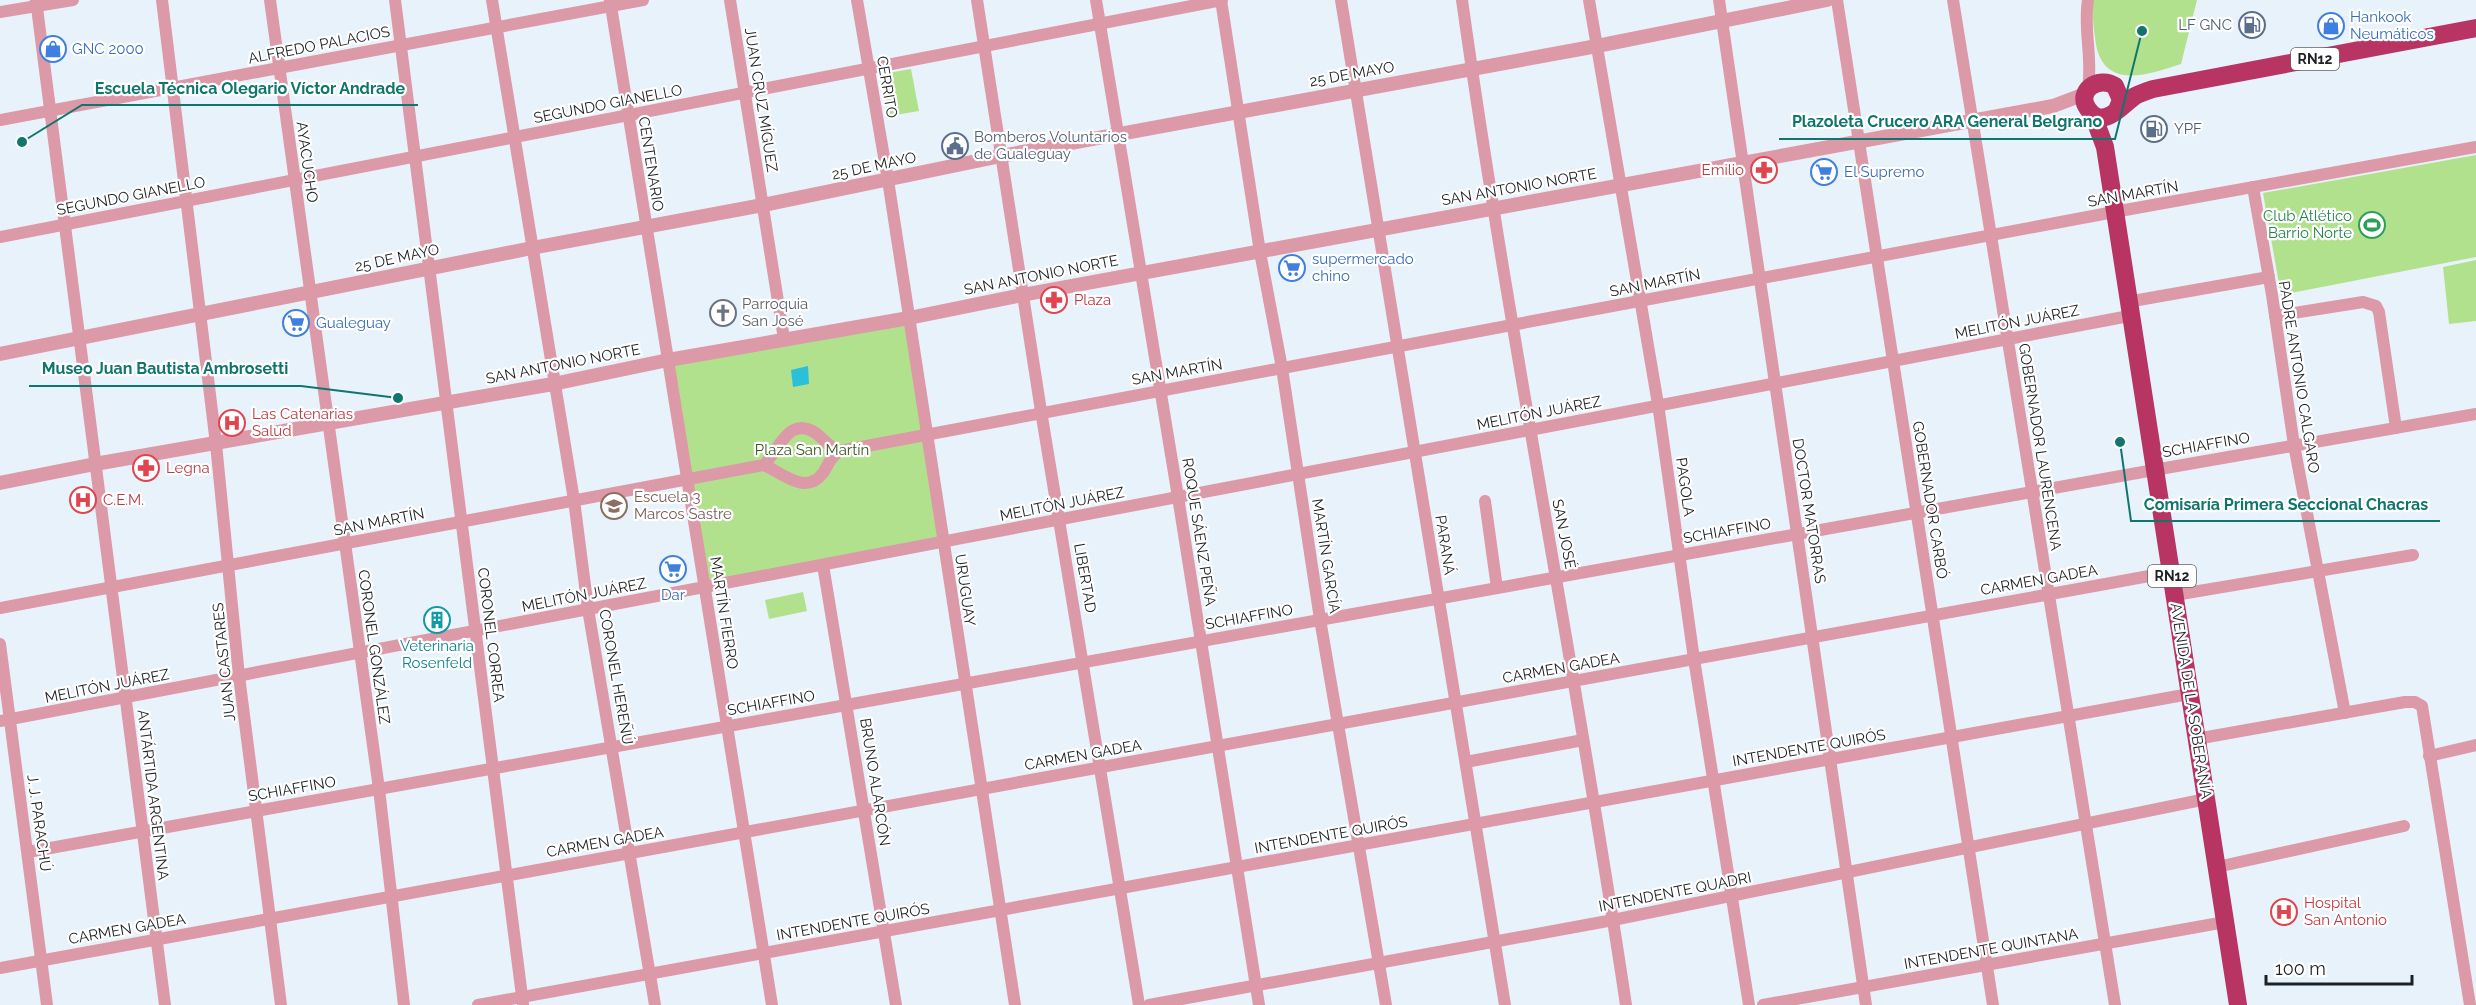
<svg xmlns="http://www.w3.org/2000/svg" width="2476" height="1005" font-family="Raleway,sans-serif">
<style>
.green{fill:#b2e18d}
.water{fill:#2bc0d9}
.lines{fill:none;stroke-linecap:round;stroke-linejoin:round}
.minor{stroke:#dc99a8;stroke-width:12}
.tertiary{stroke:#dc99a8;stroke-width:14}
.trunk{stroke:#b83462;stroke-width:18}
.labels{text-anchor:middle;stroke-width:4.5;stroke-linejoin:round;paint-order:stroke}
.shield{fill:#fff;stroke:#616466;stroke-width:1.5}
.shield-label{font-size:14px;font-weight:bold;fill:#1d2124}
.shop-label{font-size:15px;fill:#366cbe;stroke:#fff;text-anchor:start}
.service-label{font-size:15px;fill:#4e5e75;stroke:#fff;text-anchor:start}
.street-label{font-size:15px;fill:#1d2124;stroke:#fff}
.health-label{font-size:15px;fill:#be3a42;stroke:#fff;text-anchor:start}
.leisure-label{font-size:15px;fill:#27864d;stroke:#fff;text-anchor:end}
.worship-label{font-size:15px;fill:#5b616d;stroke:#fff;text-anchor:start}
.park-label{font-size:15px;fill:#39561d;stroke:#fff}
.education-label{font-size:15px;fill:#785e54;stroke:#fff;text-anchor:start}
.culture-label{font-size:15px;fill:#0d838f;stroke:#fff}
.leader{fill:none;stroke:#0f766e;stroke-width:2}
.callout-dot{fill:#0f766e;stroke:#fff;stroke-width:2}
.callout-label{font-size:16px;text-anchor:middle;font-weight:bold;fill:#0f766e;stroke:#fff;stroke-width:4.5;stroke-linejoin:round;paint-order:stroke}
</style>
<rect width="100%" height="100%" fill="#e8f2fb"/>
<g class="green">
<path d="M2093,0H2197L2181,64C2145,76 2100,91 2095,37C2093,25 2092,13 2093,0Z"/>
<polygon points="911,69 919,111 889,116 882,74"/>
<polygon points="2476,155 2476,257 2281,295 2263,193"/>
<polygon points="2476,260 2476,321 2449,324 2443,267"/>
<polygon points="909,318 943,542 704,587 668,360"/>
<polygon points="803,592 807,611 769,619 765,600"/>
</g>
<polygon class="water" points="808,366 809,384 793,387 791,370"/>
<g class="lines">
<g class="minor">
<polyline points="36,0 165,1005"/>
<polyline points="162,0 216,444 239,676 281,1005"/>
<polyline points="270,0 379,789 404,1005"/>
<polyline points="395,0 523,1004"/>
<polyline points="492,0 574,500 588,609 655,1005"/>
<polyline points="610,0 772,1005"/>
<polyline points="730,0 784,339"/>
<polyline points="857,0 888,180 1015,1005"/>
<polyline points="977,0 1041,411 1139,1005"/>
<polyline points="1096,0 1178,497 1259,1005"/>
<polyline points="1221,0 1260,252 1282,368 1320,619 1386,1005"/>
<polyline points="1341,0 1505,1005"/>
<path d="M1462,0C1509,336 1576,669 1626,1005"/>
<polyline points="1589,0 1658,404 1694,659 1749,1005"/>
<polyline points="1719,0 1866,1005"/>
<polyline points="1837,0 1993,1005"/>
<polyline points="1953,0 2115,1005"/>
<path d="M2088,0C2083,30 2093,58 2088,88"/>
<polyline points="0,12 73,0"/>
<polyline points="0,120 643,0"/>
<polyline points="2253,187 2272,295 2294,445 2345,713"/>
<polyline points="0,237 1222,0"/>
<polyline points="2127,302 2269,277"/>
<polyline points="2275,316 2363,302 2376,306 2379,312 2396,428"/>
<path d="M764,465C782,473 806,496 823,473C829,464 830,457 840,451"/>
<polyline points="1485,501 1497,588"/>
<polyline points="823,565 896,1005"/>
<polyline points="2175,595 2413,555"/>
<path d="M0,608L764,465C779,450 789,414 817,434C826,441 829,448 840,451L2114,212L2476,147"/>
<polyline points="0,644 47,1005"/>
<polyline points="0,721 2129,316"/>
<polyline points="2196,739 2405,702 2415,702 2422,706 2470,1005"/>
<polyline points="2429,756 2476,745"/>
<polyline points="1466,762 1583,740"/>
<polyline points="28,852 2154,470 2476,414"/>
<polyline points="2217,867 2404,826"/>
<polyline points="0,968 2171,572"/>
<polyline points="478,1005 2189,694"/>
<polyline points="1149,1005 1613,920 2206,799"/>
<polyline points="1763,1005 2225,922"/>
</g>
<g class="tertiary">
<polyline points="0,354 532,248 763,205 1001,156 1597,46 1827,0"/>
<polyline points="0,483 95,464 553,384 668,360 909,318 1022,295 2053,106 2085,94"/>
</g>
<g class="trunk">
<path d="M2117,110L2121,100L2115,86C2099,75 2075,91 2088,109C2103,131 2122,105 2135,96C2141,93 2147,91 2153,89L2476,28"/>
<polyline points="2093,115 2105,147 2238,1005"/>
</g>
</g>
<defs>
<symbol id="fuel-ring" viewBox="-11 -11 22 22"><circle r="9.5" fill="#fff" stroke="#5c6f8a" stroke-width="1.5"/><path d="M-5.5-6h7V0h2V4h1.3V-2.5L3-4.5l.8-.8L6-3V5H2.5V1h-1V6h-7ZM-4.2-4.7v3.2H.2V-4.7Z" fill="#5c6f8a"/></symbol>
<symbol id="shop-ring" viewBox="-11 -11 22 22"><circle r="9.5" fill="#fff" stroke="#3f7fe0" stroke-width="1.5"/><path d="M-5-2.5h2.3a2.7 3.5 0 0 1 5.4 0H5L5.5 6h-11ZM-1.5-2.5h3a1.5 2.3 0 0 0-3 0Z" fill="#3f7fe0"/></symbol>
<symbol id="civic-ring" viewBox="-11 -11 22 22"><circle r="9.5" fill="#fff" stroke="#5c6f8a" stroke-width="1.5"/><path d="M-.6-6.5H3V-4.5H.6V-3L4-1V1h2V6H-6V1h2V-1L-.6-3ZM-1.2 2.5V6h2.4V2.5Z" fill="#5c6f8a"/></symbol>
<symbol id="pharmacy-ring" viewBox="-11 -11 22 22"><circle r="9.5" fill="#fff" stroke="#e0444e" stroke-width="1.5"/><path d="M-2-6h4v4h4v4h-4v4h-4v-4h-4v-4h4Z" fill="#e0444e"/></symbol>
<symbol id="supermarket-ring" viewBox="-11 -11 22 22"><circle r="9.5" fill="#fff" stroke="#3f7fe0" stroke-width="1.5"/><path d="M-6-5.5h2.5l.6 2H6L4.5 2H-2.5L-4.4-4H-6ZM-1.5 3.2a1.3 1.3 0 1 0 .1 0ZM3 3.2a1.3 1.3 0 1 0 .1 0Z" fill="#3f7fe0"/></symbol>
<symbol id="stadium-ring" viewBox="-11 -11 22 22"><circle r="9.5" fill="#fff" stroke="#2e9e5b" stroke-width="1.5"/><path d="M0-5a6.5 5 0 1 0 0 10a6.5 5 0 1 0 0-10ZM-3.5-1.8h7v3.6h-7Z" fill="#2e9e5b"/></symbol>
<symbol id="church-ring" viewBox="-11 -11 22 22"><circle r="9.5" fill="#fff" stroke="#6b7280" stroke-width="1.5"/><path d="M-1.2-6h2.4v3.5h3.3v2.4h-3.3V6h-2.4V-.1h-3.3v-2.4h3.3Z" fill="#6b7280"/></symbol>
<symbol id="hospital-ring" viewBox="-11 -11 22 22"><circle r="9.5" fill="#fff" stroke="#e0444e" stroke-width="1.5"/><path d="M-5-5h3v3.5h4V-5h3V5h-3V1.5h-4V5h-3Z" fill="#e0444e"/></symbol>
<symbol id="school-ring" viewBox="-11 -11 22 22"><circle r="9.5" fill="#fff" stroke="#8d6e63" stroke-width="1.5"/><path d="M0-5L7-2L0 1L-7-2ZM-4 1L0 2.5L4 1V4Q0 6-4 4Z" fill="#8d6e63"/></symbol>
<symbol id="building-ring" viewBox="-11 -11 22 22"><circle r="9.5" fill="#fff" stroke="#0f9aa8" stroke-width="1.5"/><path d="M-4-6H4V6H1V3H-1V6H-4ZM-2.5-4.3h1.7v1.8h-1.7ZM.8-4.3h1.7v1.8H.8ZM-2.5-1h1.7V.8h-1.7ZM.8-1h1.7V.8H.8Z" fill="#0f9aa8"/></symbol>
</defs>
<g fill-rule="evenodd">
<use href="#fuel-ring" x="2237" y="10" width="30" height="30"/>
<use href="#shop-ring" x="2316" y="11" width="30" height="30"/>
<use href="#shop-ring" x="38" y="34" width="30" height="30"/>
<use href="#fuel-ring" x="2139" y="114" width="30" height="30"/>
<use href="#civic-ring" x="940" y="131" width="30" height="30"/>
<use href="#pharmacy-ring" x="1749" y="155" width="30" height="30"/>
<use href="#supermarket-ring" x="1809" y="157" width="30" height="30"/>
<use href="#stadium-ring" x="2357" y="210" width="30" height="30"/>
<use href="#supermarket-ring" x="1277" y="253" width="30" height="30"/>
<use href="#pharmacy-ring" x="1039" y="285" width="30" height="30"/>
<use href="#church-ring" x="708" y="298" width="30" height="30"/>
<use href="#supermarket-ring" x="281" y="308" width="30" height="30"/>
<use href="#hospital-ring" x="217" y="408" width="30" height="30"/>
<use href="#pharmacy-ring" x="131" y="453" width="30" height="30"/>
<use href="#hospital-ring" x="68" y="485" width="30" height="30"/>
<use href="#school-ring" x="599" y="491" width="30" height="30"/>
<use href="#supermarket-ring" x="658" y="554" width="30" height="30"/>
<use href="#building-ring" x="422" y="605" width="30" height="30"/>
<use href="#hospital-ring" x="2269" y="897" width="30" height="30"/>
</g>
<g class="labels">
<g class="shield">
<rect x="2291" y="48" width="48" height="22" rx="4.5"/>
<rect x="2148" y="565" width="48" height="22" rx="4.5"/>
</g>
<g class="shield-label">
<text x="2315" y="64">RN12</text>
<text x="2172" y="581">RN12</text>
</g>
<g class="shop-label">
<text x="2350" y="22">Hankook<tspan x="2350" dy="17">Neumáticos</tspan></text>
<text x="72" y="54">GNC 2000</text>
<text x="1844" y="177">El Supremo</text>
<text x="1312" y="264">supermercado<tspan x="1312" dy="17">chino</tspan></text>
<text x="316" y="328">Gualeguay</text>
<text x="673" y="600" text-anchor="middle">Dar</text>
</g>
<g class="service-label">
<text x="2232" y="30" text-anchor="end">LF GNC</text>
<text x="2174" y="134">YPF</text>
<text x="974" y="142">Bomberos Voluntarios<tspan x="974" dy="17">de Gualeguay</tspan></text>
</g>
<g class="street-label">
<text transform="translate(319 45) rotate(-11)" y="5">ALFREDO PALACIOS</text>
<text transform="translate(1352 74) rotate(-10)" y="5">25 DE MAYO</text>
<text transform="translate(887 87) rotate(80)" y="5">CERRITO</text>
<text transform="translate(761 100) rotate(81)" y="5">JUAN CRUZ MÍGUEZ</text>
<text transform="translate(608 104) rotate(-11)" y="5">SEGUNDO GIANELLO</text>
<text transform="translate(307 162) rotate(82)" y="5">AYACUCHO</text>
<text transform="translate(651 164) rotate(81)" y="5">CENTENARIO</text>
<text transform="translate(874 166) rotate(-12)" y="5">25 DE MAYO</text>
<text transform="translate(1519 187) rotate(-10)" y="5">SAN ANTONIO NORTE</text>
<text transform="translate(2133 194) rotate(-10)" y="5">SAN MARTÍN</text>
<text transform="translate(131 196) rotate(-11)" y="5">SEGUNDO GIANELLO</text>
<text transform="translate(397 258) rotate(-12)" y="5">25 DE MAYO</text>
<text transform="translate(1041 275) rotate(-11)" y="5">SAN ANTONIO NORTE</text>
<text transform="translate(1655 283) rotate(-11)" y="5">SAN MARTÍN</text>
<text transform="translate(2017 322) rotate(-11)" y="5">MELITÓN JUÁREZ</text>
<text transform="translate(563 364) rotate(-11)" y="5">SAN ANTONIO NORTE</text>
<text transform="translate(1177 372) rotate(-10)" y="5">SAN MARTÍN</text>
<text transform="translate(2299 377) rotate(81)" y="5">PADRE ANTONIO CALGARO</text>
<text transform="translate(1539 413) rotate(-11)" y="5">MELITÓN JUÁREZ</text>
<text transform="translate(2206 445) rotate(-10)" y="5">SCHIAFFINO</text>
<text transform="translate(2040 447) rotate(81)" y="5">GOBERNADOR LAURENCENA</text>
<text transform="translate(1685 487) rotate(82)" y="5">PAGOLA</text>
<text transform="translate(1930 500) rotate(81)" y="5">GOBERNADOR CARBÓ</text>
<text transform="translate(1062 504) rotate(-11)" y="5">MELITÓN JUÁREZ</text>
<text transform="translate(1809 511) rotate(81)" y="5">DOCTOR MATORRAS</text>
<text transform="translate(379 522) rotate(-11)" y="5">SAN MARTÍN</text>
<text transform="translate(1727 531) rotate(-10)" y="5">SCHIAFFINO</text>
<text transform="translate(1199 532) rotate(81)" y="5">ROQUE SÁENZ PEÑA</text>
<text transform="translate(1564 534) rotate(79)" y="5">SAN JOSÉ</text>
<text transform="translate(1445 545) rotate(81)" y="5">PARANÁ</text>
<text transform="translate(1326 556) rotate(81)" y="5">MARTÍN GARCÍA</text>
<text transform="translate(1085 578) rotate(80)" y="5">LIBERTAD</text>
<text transform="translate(2039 580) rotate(-10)" y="5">CARMEN GADEA</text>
<text transform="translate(965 590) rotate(82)" y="5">URUGUAY</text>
<text transform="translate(584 595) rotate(-11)" y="5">MELITÓN JUÁREZ</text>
<text transform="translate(724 613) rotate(81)" y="5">MARTÍN FIERRO</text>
<text transform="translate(1249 617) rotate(-10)" y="5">SCHIAFFINO</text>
<text transform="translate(491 635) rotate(83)" y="5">CORONEL CORREA</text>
<text transform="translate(374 647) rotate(82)" y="5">CORONEL GONZÁLEZ</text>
<text transform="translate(224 662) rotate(-96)" y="5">JUAN CASTARES</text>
<text transform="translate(1561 668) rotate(-10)" y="5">CARMEN GADEA</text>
<text transform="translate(616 677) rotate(80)" y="5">CORONEL HEREÑÚ</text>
<text transform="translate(107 686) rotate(-11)" y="5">MELITÓN JUÁREZ</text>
<text transform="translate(2191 701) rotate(81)" y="5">AVENIDA DE LA SOBERANÍA</text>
<text transform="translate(771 703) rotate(-10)" y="5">SCHIAFFINO</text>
<text transform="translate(1809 748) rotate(-10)" y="5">INTENDENTE QUIRÓS</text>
<text transform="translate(1083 755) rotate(-10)" y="5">CARMEN GADEA</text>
<text transform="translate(875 782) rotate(81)" y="5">BRUNO ALARCÓN</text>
<text transform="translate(292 789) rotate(-10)" y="5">SCHIAFFINO</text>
<text transform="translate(153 795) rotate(83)" y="5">ANTÁRTIDA ARGENTINA</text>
<text transform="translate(39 823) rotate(82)" y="5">J. J. PARACHÚ</text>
<text transform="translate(1331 835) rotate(-10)" y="5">INTENDENTE QUIRÓS</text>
<text transform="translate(605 842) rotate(-10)" y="5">CARMEN GADEA</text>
<text transform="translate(1675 892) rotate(-11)" y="5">INTENDENTE QUADRI</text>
<text transform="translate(853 922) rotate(-10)" y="5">INTENDENTE QUIRÓS</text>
<text transform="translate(127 929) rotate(-10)" y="5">CARMEN GADEA</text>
<text transform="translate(1991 949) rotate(-10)" y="5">INTENDENTE QUINTANA</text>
</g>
<g class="health-label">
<text x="1744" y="175" text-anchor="end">Emilio</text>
<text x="1074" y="305">Plaza</text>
<text x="252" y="419">Las Catenarias<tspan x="252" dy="17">Salud</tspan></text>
<text x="166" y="473">Legna</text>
<text x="103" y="505">C.E.M.</text>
<text x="2304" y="908">Hospital<tspan x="2304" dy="17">San Antonio</tspan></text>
</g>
<g class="leisure-label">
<text x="2352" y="221">Club Atlético<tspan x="2352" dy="17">Barrio Norte</tspan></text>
</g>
<g class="worship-label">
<text x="742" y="309">Parroquia<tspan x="742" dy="17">San José</tspan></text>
</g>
<g class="park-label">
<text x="812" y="455">Plaza San Martín</text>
</g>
<g class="education-label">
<text x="634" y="502">Escuela 3<tspan x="634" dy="17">Marcos Sastre</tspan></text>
</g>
<g class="culture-label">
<text x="437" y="651">Veterinaria<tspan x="437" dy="17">Rosenfeld</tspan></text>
</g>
</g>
<path class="leader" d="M22 142L82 105H418M2142 31L2115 139H1779M398 398L301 386H29M2120 442L2131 521H2440"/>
<g class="callout-dot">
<circle cx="22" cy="142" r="6"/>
<circle cx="2142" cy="31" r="6"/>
<circle cx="398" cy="398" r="6"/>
<circle cx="2120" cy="442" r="6"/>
</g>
<g class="callout-label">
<text x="250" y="94">Escuela Técnica Olegario Víctor Andrade</text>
<text x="1947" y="127">Plazoleta Crucero ARA General Belgrano</text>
<text x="165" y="374">Museo Juan Bautista Ambrosetti</text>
<text x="2286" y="510">Comisaría Primera Seccional Chacras</text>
</g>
<path d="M2266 975v9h146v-9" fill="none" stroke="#1d2124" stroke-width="3"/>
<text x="2275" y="975" font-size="18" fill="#1d2124" stroke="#ffffff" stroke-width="4.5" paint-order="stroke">100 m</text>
</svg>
